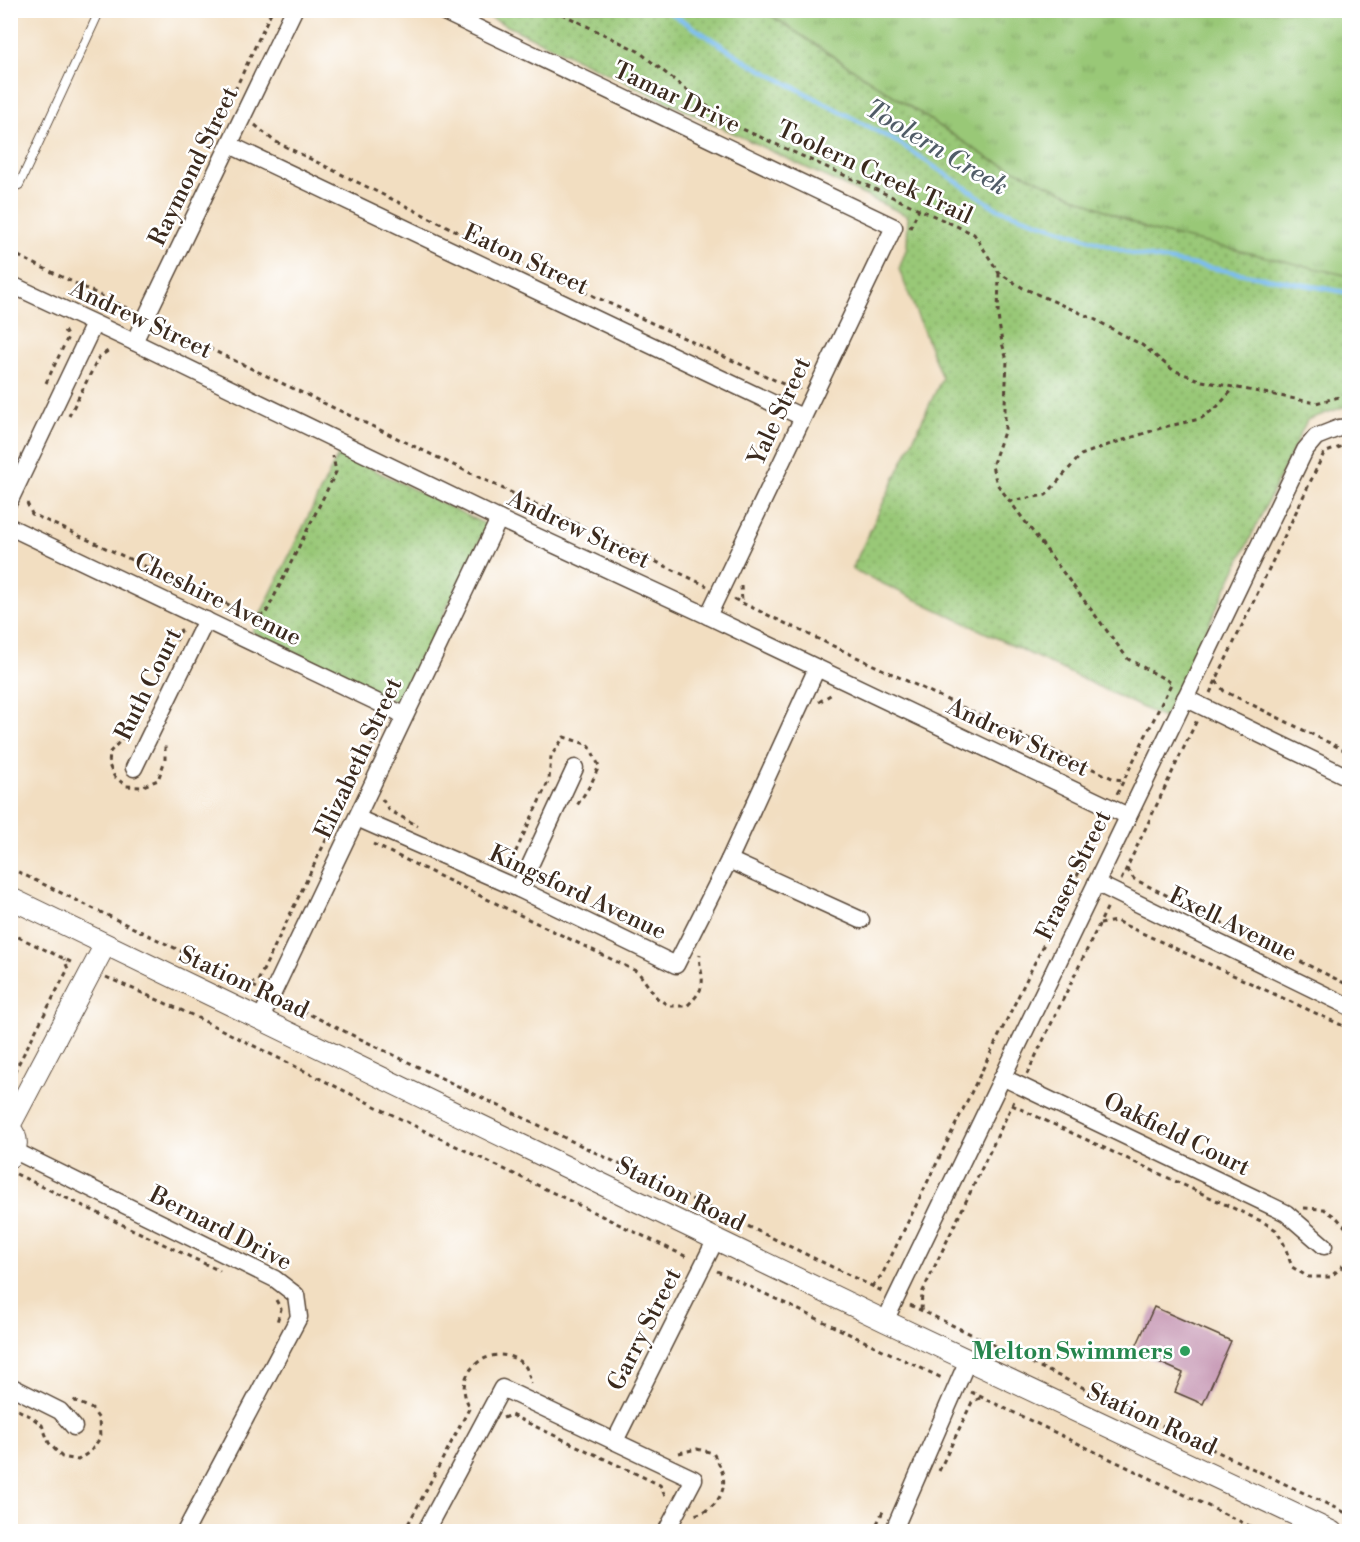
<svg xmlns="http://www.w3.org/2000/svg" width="1360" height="1542" font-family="'Libre Bodoni',serif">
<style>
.grass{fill:url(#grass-tufts);stroke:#6a794a;stroke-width:1.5}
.park{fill:url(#park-dots);stroke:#6a794a;stroke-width:1.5}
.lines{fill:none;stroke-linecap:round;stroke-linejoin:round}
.stream{stroke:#7bbdf0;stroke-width:4.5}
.building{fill:#c99db8}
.service-casing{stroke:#564536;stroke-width:10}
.minor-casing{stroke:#564536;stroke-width:19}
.tertiary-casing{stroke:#564536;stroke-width:23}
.path{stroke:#564536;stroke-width:3;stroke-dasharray:4.5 4.5;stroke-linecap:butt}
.service{stroke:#fff;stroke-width:8}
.minor{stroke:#fff;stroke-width:16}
.tertiary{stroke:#fff;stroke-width:21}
.leisure-dot{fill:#2e9e5b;stroke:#fff;stroke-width:2}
.labels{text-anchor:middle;stroke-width:5;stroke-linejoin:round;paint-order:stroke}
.street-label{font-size:24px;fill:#3b2a1e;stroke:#fff}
.leisure-label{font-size:24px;font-weight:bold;fill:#27864d;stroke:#fff;text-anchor:end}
.water-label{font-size:26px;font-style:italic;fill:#515d68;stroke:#fff}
</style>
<defs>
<pattern id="grass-tufts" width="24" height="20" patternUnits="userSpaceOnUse" patternTransform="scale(1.5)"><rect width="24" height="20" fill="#99c877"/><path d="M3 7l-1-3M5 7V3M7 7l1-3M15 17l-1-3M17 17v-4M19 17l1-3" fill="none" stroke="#7ea361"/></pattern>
<pattern id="park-dots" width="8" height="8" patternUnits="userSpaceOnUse" patternTransform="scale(1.5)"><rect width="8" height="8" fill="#99c877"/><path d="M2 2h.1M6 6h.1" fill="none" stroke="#7ea361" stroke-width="1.8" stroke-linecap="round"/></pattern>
</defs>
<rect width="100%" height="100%" fill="#fff"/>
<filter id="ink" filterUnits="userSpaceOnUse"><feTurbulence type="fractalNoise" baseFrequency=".0167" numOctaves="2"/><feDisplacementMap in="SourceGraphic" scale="12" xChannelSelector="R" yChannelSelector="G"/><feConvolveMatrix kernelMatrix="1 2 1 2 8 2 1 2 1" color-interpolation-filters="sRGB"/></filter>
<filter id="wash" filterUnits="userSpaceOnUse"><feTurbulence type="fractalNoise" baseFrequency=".008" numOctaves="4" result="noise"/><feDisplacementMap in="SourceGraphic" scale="24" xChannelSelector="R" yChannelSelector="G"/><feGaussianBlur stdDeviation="1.35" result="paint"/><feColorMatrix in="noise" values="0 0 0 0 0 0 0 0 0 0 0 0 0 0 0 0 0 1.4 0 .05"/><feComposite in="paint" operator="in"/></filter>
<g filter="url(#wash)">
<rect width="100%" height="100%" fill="#f2dec1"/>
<polygon class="grass" points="764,11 1349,11 1349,276 1149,230 988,158"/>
<g class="park">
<polygon points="476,11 764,11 988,158 1149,230 1349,276 1349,405 1307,420 1164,718 852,569 942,378 899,269 907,247 908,216"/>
<polygon points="339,453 487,525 400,704 252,632"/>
</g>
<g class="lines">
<polyline class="stream" points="666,10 749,63 899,143 996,208 1133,254 1350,293"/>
</g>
<g id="blocks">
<polygon class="building" points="1154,1307 1231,1341 1203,1404 1175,1392 1183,1373 1134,1351"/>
</g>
</g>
<g filter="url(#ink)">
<use href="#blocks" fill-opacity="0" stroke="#564536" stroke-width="1.5"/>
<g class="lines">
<defs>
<polyline id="service" points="10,188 19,185 100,10"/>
<g id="minor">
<polyline points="440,10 894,227 708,616"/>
<polyline points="230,145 802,417"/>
<polyline points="10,284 134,342 499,519 708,616 1128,816"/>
<polyline points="134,342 294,10"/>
<polyline points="10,500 94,324"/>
<polyline points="10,527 404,715"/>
<polyline points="1185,698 1350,778"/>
<polyline points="134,768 206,620"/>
<polyline points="357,818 519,889 676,965 729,860 817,668"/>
<polyline points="729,860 861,920"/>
<polyline points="1096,883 1350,1007"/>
<polyline points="519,889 575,768"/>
<polyline points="261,1018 499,519"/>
<polyline points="1002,1077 1286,1213 1324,1246"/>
<polyline points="15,1151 275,1279 296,1295 299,1317 185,1532"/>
<polyline points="885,1321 1305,450 1316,437 1339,428 1350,427"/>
<polyline points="10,1386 60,1411 74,1427"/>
<polyline points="615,1441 716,1239"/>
<polyline points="425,1532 502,1388 694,1479 666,1532"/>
<polyline points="893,1532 968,1360"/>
</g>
<g id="tertiary">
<polyline points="10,898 885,1321 1332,1532"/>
<polyline points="10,1125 105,945"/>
<path d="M10,1129C19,1138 18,1148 10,1157"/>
</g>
</defs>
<use href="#service" class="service-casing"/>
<use href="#minor" class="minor-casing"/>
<use href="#tertiary" class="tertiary-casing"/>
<g class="path">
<polyline points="417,10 426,15"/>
<polyline points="554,10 638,51 727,122 974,234 999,273 1023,288 1092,318 1142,345 1173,370 1202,381 1316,403 1350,394"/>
<polyline points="255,125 274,141 505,255 794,389 801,388"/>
<polyline points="216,131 272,10"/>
<polyline points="910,228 919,209"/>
<polyline points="10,252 133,311"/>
<polyline points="999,273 998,316 1002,343 1007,360 1005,404 1005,429 992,466 997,484 1128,659 1172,683"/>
<polyline points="160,325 707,586"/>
<polyline points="46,383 68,337 62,327"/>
<polyline points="69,416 99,357 111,349"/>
<polyline points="1009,501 1046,495 1081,455 1105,446 1164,427 1200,419 1217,407 1234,388"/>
<polyline points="27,503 32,514 251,615 265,615 336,472 333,456"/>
<polyline points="741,586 742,602"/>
<polyline points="734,599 1114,779 1124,780"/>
<polyline points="172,649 181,631 178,625"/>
<polyline points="1216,681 1224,691 1350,753"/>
<polyline points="1210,693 1324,453 1343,446 1350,445"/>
<polyline points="819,702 832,694"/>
<polyline points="137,723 110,752 109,765 114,776 126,786 141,787 158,780 165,760 165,743"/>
<polyline points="1117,794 1172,682"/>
<polyline points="382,799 389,810 418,826"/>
<path d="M373,844L638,972L657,998L669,1006H687C699,994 705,988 701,970C700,965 699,961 700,955"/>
<polyline points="505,865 510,864 549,780 551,756 564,737 589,745 599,766 591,784 576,807"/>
<polyline points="10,868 259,989"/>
<polyline points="1127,869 1134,879 1350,986"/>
<polyline points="1121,880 1197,720"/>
<polyline points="1100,924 1116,921 1350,1029"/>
<polyline points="10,933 75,964"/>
<polyline points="106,977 192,1015 433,1135 689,1258"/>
<polyline points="250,984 258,981 381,726 378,719"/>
<polyline points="286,1003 882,1291"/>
<polyline points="1027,1074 1109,904"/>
<polyline points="10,1080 68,969 64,959"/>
<polyline points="1012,1105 1263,1222 1276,1230 1284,1244 1292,1267 1308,1277 1330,1277 1342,1267 1350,1251"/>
<polyline points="16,1174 220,1271"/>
<polyline points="1304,1208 1324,1209 1337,1218 1349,1231 1350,1250"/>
<polyline points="717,1271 944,1379"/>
<polyline points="872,1286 882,1275 1104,821"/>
<polyline points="276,1300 281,1309 277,1322"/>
<polyline points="910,1305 1350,1515"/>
<polyline points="921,1310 922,1293 1015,1099"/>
<polyline points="971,1392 1262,1532"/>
<polyline points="10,1406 30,1416 42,1425 49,1443 62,1457 78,1460 91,1451 100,1438 99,1419 92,1409 71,1399"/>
<polyline points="503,1418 511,1415 660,1485 666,1498"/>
<path d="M679,1453L697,1449L713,1453C723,1470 729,1484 717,1501C711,1509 703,1513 693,1515"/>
<polyline points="939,1471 972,1402 982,1397"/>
<polyline points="166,1532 170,1524"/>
<path d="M404,1532L470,1407C447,1371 497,1337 525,1366C528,1370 530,1378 531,1384"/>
<polyline points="873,1532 884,1509"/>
</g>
<use href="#service" class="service"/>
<use href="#minor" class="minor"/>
<use href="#tertiary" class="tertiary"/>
</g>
</g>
<circle class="leisure-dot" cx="1185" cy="1351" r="6"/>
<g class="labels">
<g class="street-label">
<text transform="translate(677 97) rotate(25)" y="8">Tamar Drive</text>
<text transform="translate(193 166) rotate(-64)" y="8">Raymond Street</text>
<text transform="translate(875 172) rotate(25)" y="8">Toolern Creek Trail</text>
<text transform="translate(526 259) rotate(25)" y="8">Eaton Street</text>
<text transform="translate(141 319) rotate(25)" y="8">Andrew Street</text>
<text transform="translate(779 411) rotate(-65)" y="8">Yale Street</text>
<text transform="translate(579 529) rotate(25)" y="8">Andrew Street</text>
<text transform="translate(218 599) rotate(26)" y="8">Cheshire Avenue</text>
<text transform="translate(148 684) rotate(-64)" y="8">Ruth Court</text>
<text transform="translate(1018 737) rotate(25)" y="8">Andrew Street</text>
<text transform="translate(358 758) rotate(-65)" y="8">Elizabeth Street</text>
<text transform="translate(1073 875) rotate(-64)" y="8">Fraser Street</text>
<text transform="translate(578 892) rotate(25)" y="8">Kingsford Avenue</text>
<text transform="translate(1233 924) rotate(26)" y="8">Exell Avenue</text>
<text transform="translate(244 982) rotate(25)" y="8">Station Road</text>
<text transform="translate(1177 1134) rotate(26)" y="8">Oakfield Court</text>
<text transform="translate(681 1194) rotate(26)" y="8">Station Road</text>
<text transform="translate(221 1228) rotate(27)" y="8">Bernard Drive</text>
<text transform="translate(644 1329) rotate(-63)" y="8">Garry Street</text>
<text transform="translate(1152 1419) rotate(25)" y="8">Station Road</text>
</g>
<g class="leisure-label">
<text x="1173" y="1359">Melton Swimmers</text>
</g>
<g class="water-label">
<text transform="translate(937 147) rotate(31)" y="9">Toolern Creek</text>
</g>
</g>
<rect width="1360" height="1542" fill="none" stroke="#fff" stroke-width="36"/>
</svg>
